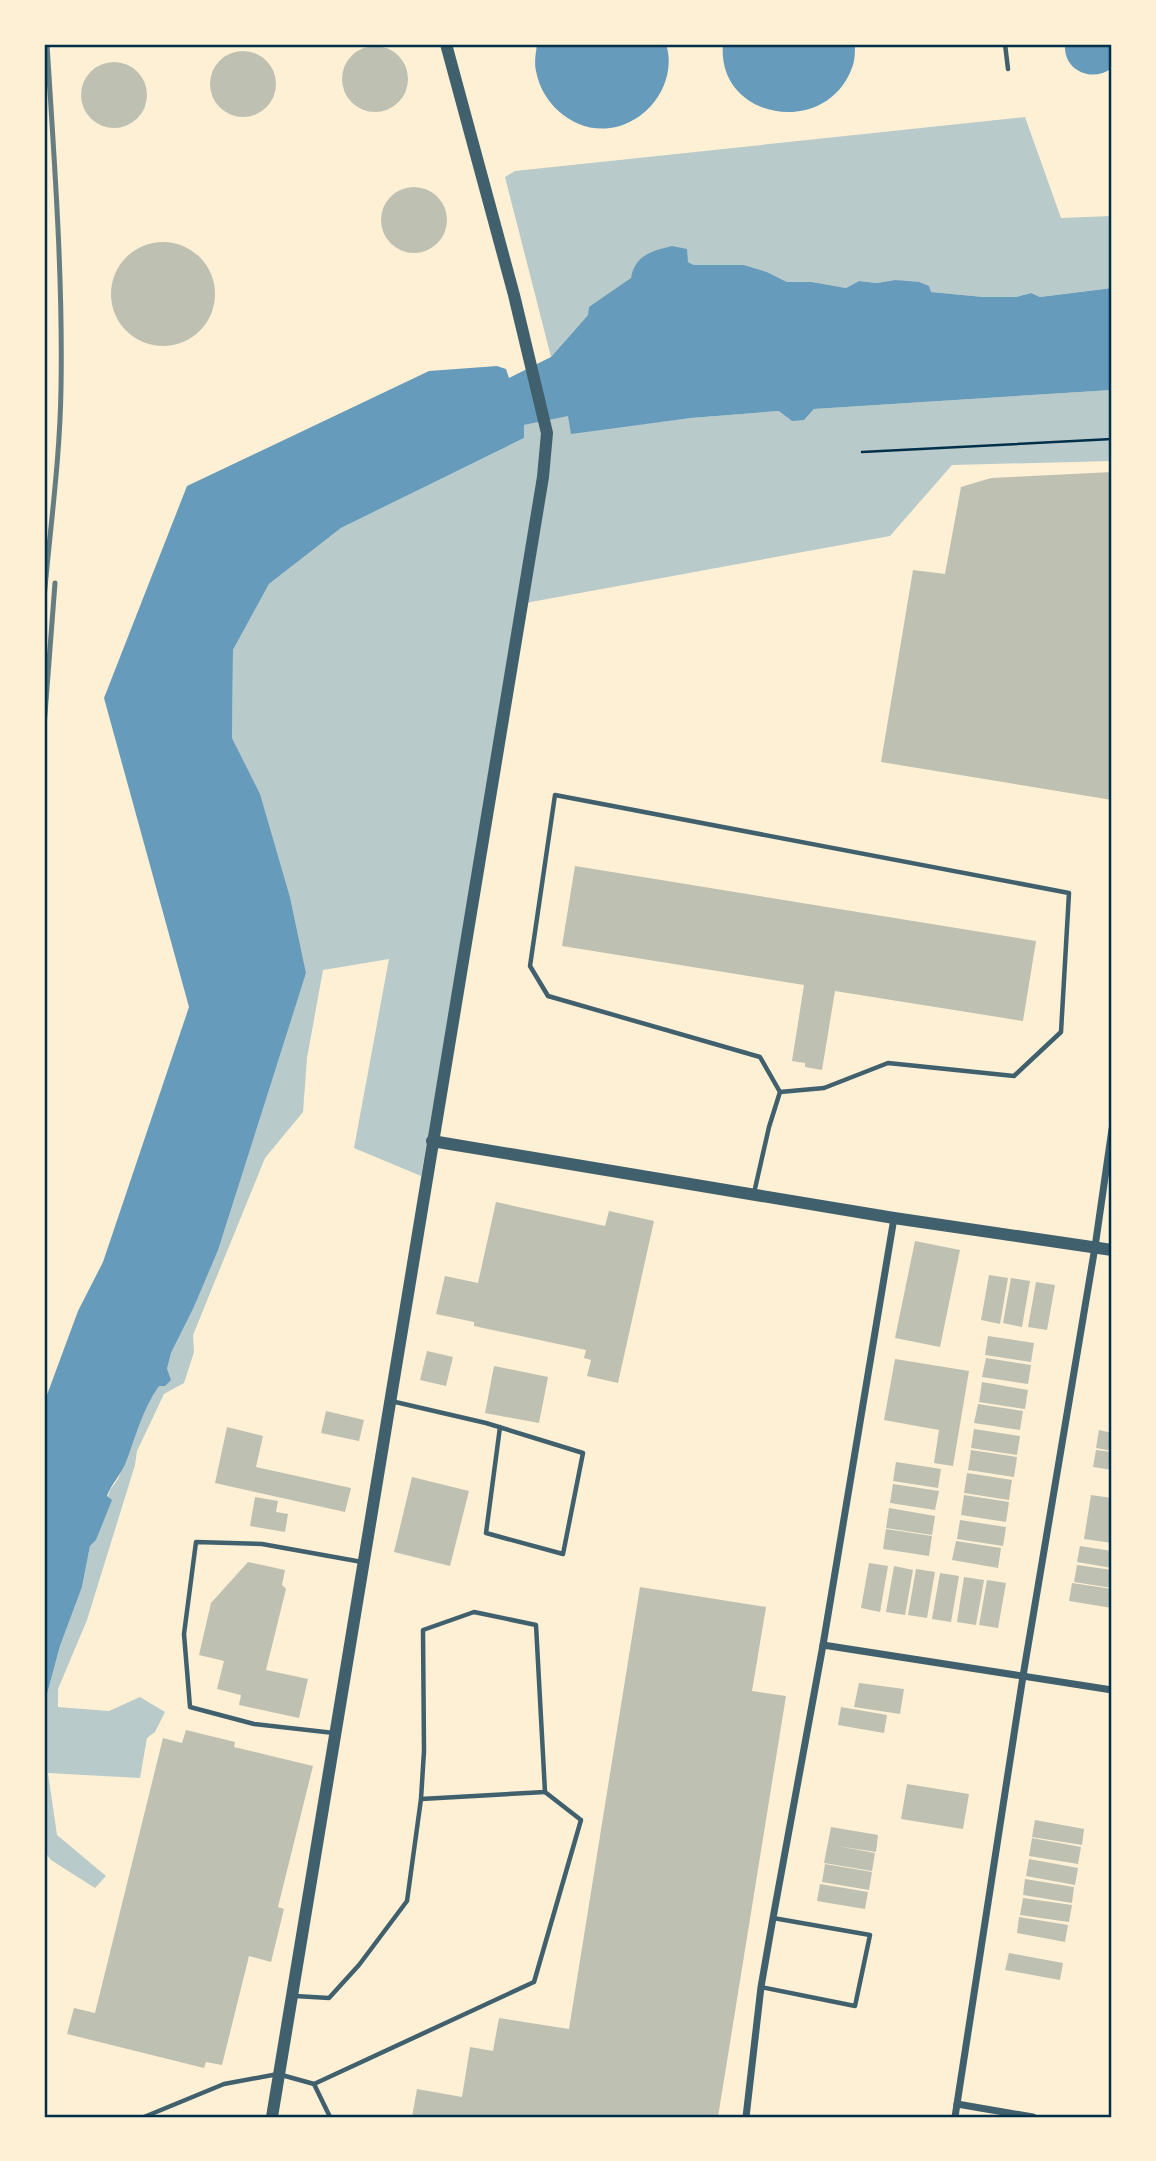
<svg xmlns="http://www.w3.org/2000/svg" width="1156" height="2161" font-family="Helvetica,sans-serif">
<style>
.green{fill:#b9caca}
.water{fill:#669bbc}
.building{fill:#bec0b2}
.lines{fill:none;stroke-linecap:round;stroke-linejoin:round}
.path{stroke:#003049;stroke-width:2.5}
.service{stroke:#3f606c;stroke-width:4.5}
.minor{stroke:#3f606c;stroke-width:7}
.tertiary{stroke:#3f606c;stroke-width:12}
.rail{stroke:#657d81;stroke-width:5}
.neatline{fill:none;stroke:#003049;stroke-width:2.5}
</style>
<rect width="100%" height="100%" fill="#fdf0d5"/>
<g class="green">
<polygon points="1025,117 1061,218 1112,216 1112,288 1040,297 1031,293 1016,297 983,297 931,292 895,280 877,283 859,281 846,288 812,282 787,282 767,272 744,265 694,265 688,262 631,278 588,315 551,357 505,177 515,171"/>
<polygon points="1112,390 1112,461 952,465 890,536 520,604 421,1176 354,1148 389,959 323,970 307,1058 303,1112 265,1158 193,1335 194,1352 184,1383 164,1394 137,1451 135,1465 87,1620 58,1689 58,1707 109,1711 140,1697 165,1712 155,1732 147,1738 140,1778 48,1773 57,1835 106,1876 95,1888 51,1860 44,1851 44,1695 47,1694 60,1646 82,1587 90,1546 96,1540 110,1490 118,1479 147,1403 159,1386 167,1369 171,1353 193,1309 306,973 290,897 260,795 232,738 233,650 269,584 341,528 524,438 524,425 569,415 572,433 691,418 779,411 804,420 814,409"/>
</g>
<g class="water">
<path d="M537,44H666C678,81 649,123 610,128C575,133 542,105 536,71C534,63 536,52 537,44Z"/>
<path d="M723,44H855C855,50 855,59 853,65C829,139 716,121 723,44Z"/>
<path d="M1065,44H1112V68C1092,83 1063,71 1065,44Z"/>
<path d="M672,246L687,249L688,262L694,265H744L767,272L787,282H812L846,288L859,281L877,283L895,280L919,282L929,286L931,292L983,297H1016L1031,293L1040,297L1112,288V390L814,409L804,420L792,421L779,411L691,418L571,434L568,416L524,425V438L341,528L269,584L233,650L232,738L260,794L290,897L306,973L218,1250L193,1309L171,1353L167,1369L171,1380L165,1386H159C142,1410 136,1436 126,1462C121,1475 111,1484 107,1496L112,1500L96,1540L90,1546L82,1587L60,1646L47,1694L44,1695V1403L78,1311L103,1262L189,1007L104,698L187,486L429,371L497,366L506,369L509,378L551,357L588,315L589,307L631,278C635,255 652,251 672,246Z"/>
</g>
<g class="building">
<circle cx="375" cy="79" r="33"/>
<circle cx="243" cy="84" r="33"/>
<circle cx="114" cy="95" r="33"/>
<circle cx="414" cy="220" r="33"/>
<circle cx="163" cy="294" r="52"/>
<polygon points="1112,472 1112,800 881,762 913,570 945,574 961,487 991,478"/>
<polygon points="575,866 1036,941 1023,1021 835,991 822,1070 805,1067 805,1063 792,1061 804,985 562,946"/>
<polygon points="496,1202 605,1226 609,1211 654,1221 618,1383 587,1376 591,1360 584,1358 586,1350 474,1326 474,1322 436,1314 445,1276 478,1283"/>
<polygon points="915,1241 960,1250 940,1347 895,1338"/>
<polygon points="989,1275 1008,1278 1000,1324 981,1320"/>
<polygon points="1011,1278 1030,1281 1022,1327 1003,1323"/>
<polygon points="1036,1282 1055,1285 1047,1330 1028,1327"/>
<polygon points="988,1336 1034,1343 1031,1362 985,1355"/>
<polygon points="427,1351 453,1357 446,1386 420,1380"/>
<polygon points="986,1358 1031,1365 1028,1384 982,1377"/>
<polygon points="895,1359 969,1371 953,1466 934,1463 939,1430 884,1420"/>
<polygon points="494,1366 548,1377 539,1423 485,1413"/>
<polygon points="982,1382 1028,1390 1025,1409 979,1402"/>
<polygon points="978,1404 1023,1411 1020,1430 974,1423"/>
<polygon points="326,1411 364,1420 359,1441 321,1433"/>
<polygon points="227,1427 263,1436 256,1467 351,1488 345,1512 215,1483"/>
<polygon points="974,1429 1020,1436 1017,1455 971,1448"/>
<polygon points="1099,1430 1112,1433 1112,1451 1096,1448"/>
<polygon points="971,1450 1017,1457 1014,1477 968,1470"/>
<polygon points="1096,1450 1112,1452 1112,1470 1093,1467"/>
<polygon points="896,1462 941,1469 938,1488 893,1481"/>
<polygon points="967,1473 1012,1480 1009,1500 964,1493"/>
<polygon points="412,1477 469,1491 450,1566 394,1552"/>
<polygon points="893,1484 939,1491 935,1510 890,1503"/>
<polygon points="964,1495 1009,1502 1006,1522 961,1515"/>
<polygon points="1091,1495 1112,1498 1112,1543 1084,1539"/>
<polygon points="255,1497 278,1501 276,1512 288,1514 285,1532 250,1526"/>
<polygon points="889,1508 935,1516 932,1535 886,1528"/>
<polygon points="960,1520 1006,1527 1003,1546 957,1539"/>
<polygon points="886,1529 932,1536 929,1556 883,1549"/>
<polygon points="956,1541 1001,1548 998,1568 952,1560"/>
<polygon points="1080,1546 1112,1551 1112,1568 1077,1562"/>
<polygon points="248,1562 285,1570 282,1585 286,1589 266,1670 308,1679 299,1718 239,1705 241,1695 217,1689 224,1661 199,1655 211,1603"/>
<polygon points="869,1563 888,1566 880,1612 861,1608"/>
<polygon points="1077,1565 1112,1570 1112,1588 1074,1582"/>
<polygon points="894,1566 913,1570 905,1615 886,1612"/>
<polygon points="916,1569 935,1572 927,1618 908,1615"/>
<polygon points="940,1573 959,1576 951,1622 932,1619"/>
<polygon points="964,1577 984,1580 976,1625 957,1622"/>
<polygon points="987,1580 1006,1583 998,1628 979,1625"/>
<polygon points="1072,1583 1112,1589 1112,1608 1069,1601"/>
<polygon points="640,1587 766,1607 752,1691 786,1696 718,2117 412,2117 417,2089 462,2097 470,2047 493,2051 499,2018 569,2029"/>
<polygon points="859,1683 904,1689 900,1714 854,1707"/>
<polygon points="841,1707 887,1715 884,1733 838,1725"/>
<polygon points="186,1730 235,1742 234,1747 313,1766 278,1907 284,1909 271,1962 249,1956 222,2065 206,2062 204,2068 67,2034 74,2008 95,2013 163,1738 182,1743"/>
<polygon points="907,1784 969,1794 963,1829 901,1819"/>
<polygon points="1035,1820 1084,1829 1082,1845 1032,1837"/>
<polygon points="831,1827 878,1835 876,1852 837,1846 875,1853 872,1871 824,1863"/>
<polygon points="1032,1838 1081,1847 1078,1864 1029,1856"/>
<polygon points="1029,1859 1078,1868 1075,1885 1026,1876"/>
<polygon points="825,1864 872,1872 869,1890 822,1882"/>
<polygon points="1025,1879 1074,1887 1072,1903 1023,1895"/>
<polygon points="820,1884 868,1892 865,1909 817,1901"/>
<polygon points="1023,1898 1072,1905 1069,1922 1020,1915"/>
<polygon points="1019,1917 1068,1925 1065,1942 1017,1933"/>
<polygon points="1009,1953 1063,1963 1060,1980 1005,1970"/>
</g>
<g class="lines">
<polyline class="path" points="862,452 1112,439"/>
<g class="service">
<polyline points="1005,44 1008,69"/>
<polyline points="754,1193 769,1127 780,1092 824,1088 888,1063 1014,1076 1061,1032 1069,893 555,795 530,966 548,996 760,1057 780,1092"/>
<polyline points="391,1401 486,1423 583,1453 563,1554 486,1533 500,1427"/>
<polyline points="334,1733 254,1724 190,1707 184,1634 196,1542 262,1544 362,1562"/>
<polyline points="421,1799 545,1792"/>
<polyline points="761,1987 855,2006 870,1935 773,1918"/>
<polyline points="295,1996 329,1998 359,1965 407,1901 421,1799 424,1751 423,1630 474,1612 536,1625 545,1792 581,1820 534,1982 314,2084"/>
<polyline points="144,2117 224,2084 278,2074 314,2084 330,2117"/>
</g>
<g class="minor">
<polyline points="823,1645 1112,1690"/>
<polyline points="957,2104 1033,2117"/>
<polyline points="746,2117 761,1987 773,1918 823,1645 894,1218"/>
<polyline points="955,2117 1023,1676 1095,1247 1112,1129"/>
</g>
<g class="tertiary">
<polyline points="432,1141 894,1218 1112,1250"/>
<polyline points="272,2117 543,477 547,433 514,295 446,44"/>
</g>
<g class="rail">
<path d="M44,599C50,529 60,459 61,388C63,273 54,158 47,44"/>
<polyline points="44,727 55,583"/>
</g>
</g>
<rect width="1156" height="2161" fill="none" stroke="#fdf0d5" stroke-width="91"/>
<rect x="46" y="46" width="1064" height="2070" class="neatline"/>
</svg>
